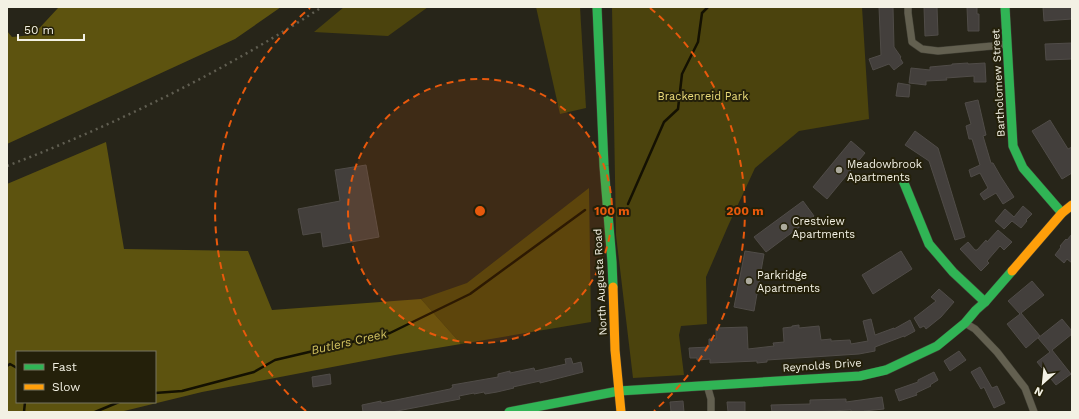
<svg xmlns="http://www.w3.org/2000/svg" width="1079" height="419" font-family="'Work Sans',sans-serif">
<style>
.green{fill:#4b430d}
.forest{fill:#5d530f;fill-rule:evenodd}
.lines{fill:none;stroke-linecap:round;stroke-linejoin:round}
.stream{stroke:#141102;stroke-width:2.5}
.building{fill:#433f3c;stroke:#504c48}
.street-casing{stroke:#434136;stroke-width:8}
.fast-casing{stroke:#434136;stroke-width:10}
.slow-casing{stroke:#434136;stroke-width:10}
.street{stroke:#636050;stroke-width:7}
.fast{stroke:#30b455;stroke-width:9}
.slow{stroke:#ff9f0a;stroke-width:9}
.rail{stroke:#605e51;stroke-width:2.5;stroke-dasharray:2 4;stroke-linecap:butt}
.ring{fill:none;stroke:#e8590c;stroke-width:2;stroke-dasharray:7 5}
.poi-dot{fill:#acaa9d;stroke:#24200a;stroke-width:1.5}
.labels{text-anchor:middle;stroke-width:4;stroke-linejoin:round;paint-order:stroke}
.street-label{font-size:11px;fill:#f3f1e4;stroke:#24200a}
.park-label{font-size:11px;fill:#ebdb7a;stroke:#24200a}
.poi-label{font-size:11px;fill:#f3f1e4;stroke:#24200a;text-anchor:start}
.water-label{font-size:12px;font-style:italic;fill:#d1c15f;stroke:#24200a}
.centre{fill:#e8590c;stroke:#24200a;stroke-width:2}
.ring-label{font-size:12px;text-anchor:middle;font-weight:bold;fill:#e8590c;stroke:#24200a;stroke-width:4;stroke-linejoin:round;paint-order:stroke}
</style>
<rect width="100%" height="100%" fill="#272519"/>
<g class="green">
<polygon points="344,7 428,7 388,36 314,32"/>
<polygon points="536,7 580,7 586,108 560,114"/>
<polygon points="612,7 862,7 869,119 799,131 755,168 728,226 706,277 707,324 681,326 679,335 684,375 633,378 616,235"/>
<polygon points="589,188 591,322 461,344 421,299 467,283"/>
</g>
<g class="forest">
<polygon points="58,7 281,7 235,39 7,144 7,31 12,37 33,35 58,8"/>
<path d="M106,142L124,249L248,251L272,310L421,299L461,344L395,355L202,392L120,412H7V184ZM17,352H155V402H17Z"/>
</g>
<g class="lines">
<g class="stream">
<polyline points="628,204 664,122 678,109 682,74 698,42 702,13 708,7"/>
<polyline points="7,366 10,364 17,368"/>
<polyline points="155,393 182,391 254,372 275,360 390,333 470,294 585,210"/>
<polyline points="24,412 25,402"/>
<polyline points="95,412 119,402"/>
</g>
</g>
<g class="building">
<polygon points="879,7 893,7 894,47 901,57 900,58 903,63 894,70 889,64 873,70 869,59 881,55"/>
<polygon points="924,7 937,7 938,35 925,36"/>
<polygon points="967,7 977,7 977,14 979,14 979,31 968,31"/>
<polygon points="1043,7 1072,7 1072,19 1044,21"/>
<polygon points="1072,43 1072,59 1046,60 1045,44"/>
<polygon points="968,63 968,64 985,63 986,82 974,82 974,76 946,78 947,80 926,81 926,85 909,83 911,68 930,70 930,67 952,65 952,64"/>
<polygon points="898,83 910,85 909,97 896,96"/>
<polygon points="978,100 986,135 983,136 991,163 993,163 1001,177 1014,197 1003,204 996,193 984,200 980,194 988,188 980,173 971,177 969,170 980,165 972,139 969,139 966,126 971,124 965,103"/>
<polygon points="1050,120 1068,149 1072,147 1072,173 1062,179 1032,131"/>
<polygon points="915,131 938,148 965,237 955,240 929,161 905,145"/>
<polygon points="851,141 865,153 827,199 813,187"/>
<polygon points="366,165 379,237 323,247 321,232 303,235 298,209 340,201 335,170"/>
<polygon points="803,201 814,216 766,252 754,237"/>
<polygon points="1023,206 1032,214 1026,220 1027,221 1021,228 1012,221 1004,229 995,221 1005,209 1014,217"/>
<polygon points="998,230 1012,242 1004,250 1000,246 987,261 989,263 981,271 960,249 968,242 975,250 977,250 986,240 987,242"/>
<polygon points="1072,234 1072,263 1067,259 1064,263 1055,255 1061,247 1060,246 1066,239 1067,240"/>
<polygon points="745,251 764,254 754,311 734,307"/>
<polygon points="901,251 912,269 873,294 862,275"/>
<polygon points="1032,281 1044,295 1021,313 1040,336 1026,348 1007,324 1020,314 1008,301"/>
<polygon points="939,289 954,302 941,317 926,329 924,326 920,328 914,318 936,301 931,297"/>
<polygon points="871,319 875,335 894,328 894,329 910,320 915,331 904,337 904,336 875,347 875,351 859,354 767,360 767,362 757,363 757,361 710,363 710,359 697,360 697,358 690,358 689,348 709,347 709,339 716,339 716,328 747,327 748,349 774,346 773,343 784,342 783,328 792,327 792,326 799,325 799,328 819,326 821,340 831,339 831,341 850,340 851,344 868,341 863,321"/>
<polygon points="1062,319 1072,331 1072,334 1052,350 1071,374 1056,385 1037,362 1050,352 1038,338"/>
<polygon points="959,351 966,360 950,371 944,361"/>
<polygon points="571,358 573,364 581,362 583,372 540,383 540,381 513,387 514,388 497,392 485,394 484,392 474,394 474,393 459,396 460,399 392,412 363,412 362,405 381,401 381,403 450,389 453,387 452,385 498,377 498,374 510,371 510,373 534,368 535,371 566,364 565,359"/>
<polygon points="980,367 992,388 997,386 1005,403 994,408 984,387 981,389 971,372"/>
<polygon points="934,372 938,380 930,385 931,386 916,393 917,395 899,401 895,390 918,382 918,380"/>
<polygon points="330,374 331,384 313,387 312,377"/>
<polygon points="882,397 884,409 864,411 864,412 851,412 851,410 809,412 772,412 771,405 810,404 810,400 846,399 846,402"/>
<polygon points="683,401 684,412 671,412 670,402"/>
<polygon points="727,402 745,402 745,412 728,412"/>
</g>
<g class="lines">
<defs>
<g id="street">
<polyline points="908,7 908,13 912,42 922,49 938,51 992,46 1007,44"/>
<polyline points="965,323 975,329 997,352 1025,388 1034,412"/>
<polyline points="707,385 711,399 711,412"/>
</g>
<g id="fast">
<polyline points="597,7 604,166 612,262 613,287"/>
<polyline points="1005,7 1013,146 1023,168 1062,213"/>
<polyline points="902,178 929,244 953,272 985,302"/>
<polyline points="509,412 619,391 860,376 886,370 937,346 965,323 976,310 985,302 1012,271"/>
</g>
<g id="slow">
<polyline points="1012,271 1062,213 1072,205"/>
<polyline points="613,287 615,350 621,412"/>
</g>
</defs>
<use href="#street" class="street-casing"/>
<use href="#fast" class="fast-casing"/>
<use href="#slow" class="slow-casing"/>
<use href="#street" class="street"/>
<use href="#fast" class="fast"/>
<use href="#slow" class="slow"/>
<path class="rail" d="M7,166C117,124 223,72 322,7"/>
</g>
<circle cx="480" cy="211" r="132" fill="#e8590c" fill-opacity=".12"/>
<g class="ring">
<circle cx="480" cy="211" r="132"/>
<path d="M306 411A265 265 0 0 1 310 8M650 8A265 265 0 0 1 654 411"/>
</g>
<g class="poi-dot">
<circle cx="839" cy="170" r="4"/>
<circle cx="784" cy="227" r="4"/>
<circle cx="749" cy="281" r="4"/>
</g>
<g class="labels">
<g class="street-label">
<text transform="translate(998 83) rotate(-93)" y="4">Bartholomew Street</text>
<text transform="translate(600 282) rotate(-93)" y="4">North Augusta Road</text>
<text transform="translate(822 365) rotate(-4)" y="4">Reynolds Drive</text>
</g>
<g class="park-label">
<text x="703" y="100">Brackenreid Park</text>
</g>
<g class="poi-label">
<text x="847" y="168">Meadowbrook<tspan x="847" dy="13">Apartments</tspan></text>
<text x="792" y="225">Crestview<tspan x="792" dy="13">Apartments</tspan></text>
<text x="757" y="279">Parkridge<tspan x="757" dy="13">Apartments</tspan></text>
</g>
<g class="water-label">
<text transform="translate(349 342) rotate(-13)" y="4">Butlers Creek</text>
</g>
</g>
<circle cx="480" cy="211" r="6" class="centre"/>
<g class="ring-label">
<text x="612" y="215">100 m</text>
<text x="745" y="215">200 m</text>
</g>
<rect width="1079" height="419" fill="none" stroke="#f3f1e4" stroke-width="16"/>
<rect x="16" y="351" width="140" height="52" fill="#24200a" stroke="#777461"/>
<rect x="24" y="364" width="20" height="6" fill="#30b455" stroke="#777461"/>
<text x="52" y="371" font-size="12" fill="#f3f1e4">Fast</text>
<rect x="24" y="384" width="20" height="6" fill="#ff9f0a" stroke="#777461"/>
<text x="52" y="391" font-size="12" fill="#f3f1e4">Slow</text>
<g transform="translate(1043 383) rotate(207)" stroke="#24200a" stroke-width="3" paint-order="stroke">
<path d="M0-3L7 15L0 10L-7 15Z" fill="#f3f1e4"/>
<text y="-6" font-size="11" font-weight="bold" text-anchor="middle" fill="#f3f1e4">N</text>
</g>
<path d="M18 34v6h66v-6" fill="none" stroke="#f3f1e4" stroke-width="2"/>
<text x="24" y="34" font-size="12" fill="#f3f1e4" stroke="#24200a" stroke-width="3" paint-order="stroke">50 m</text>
</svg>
